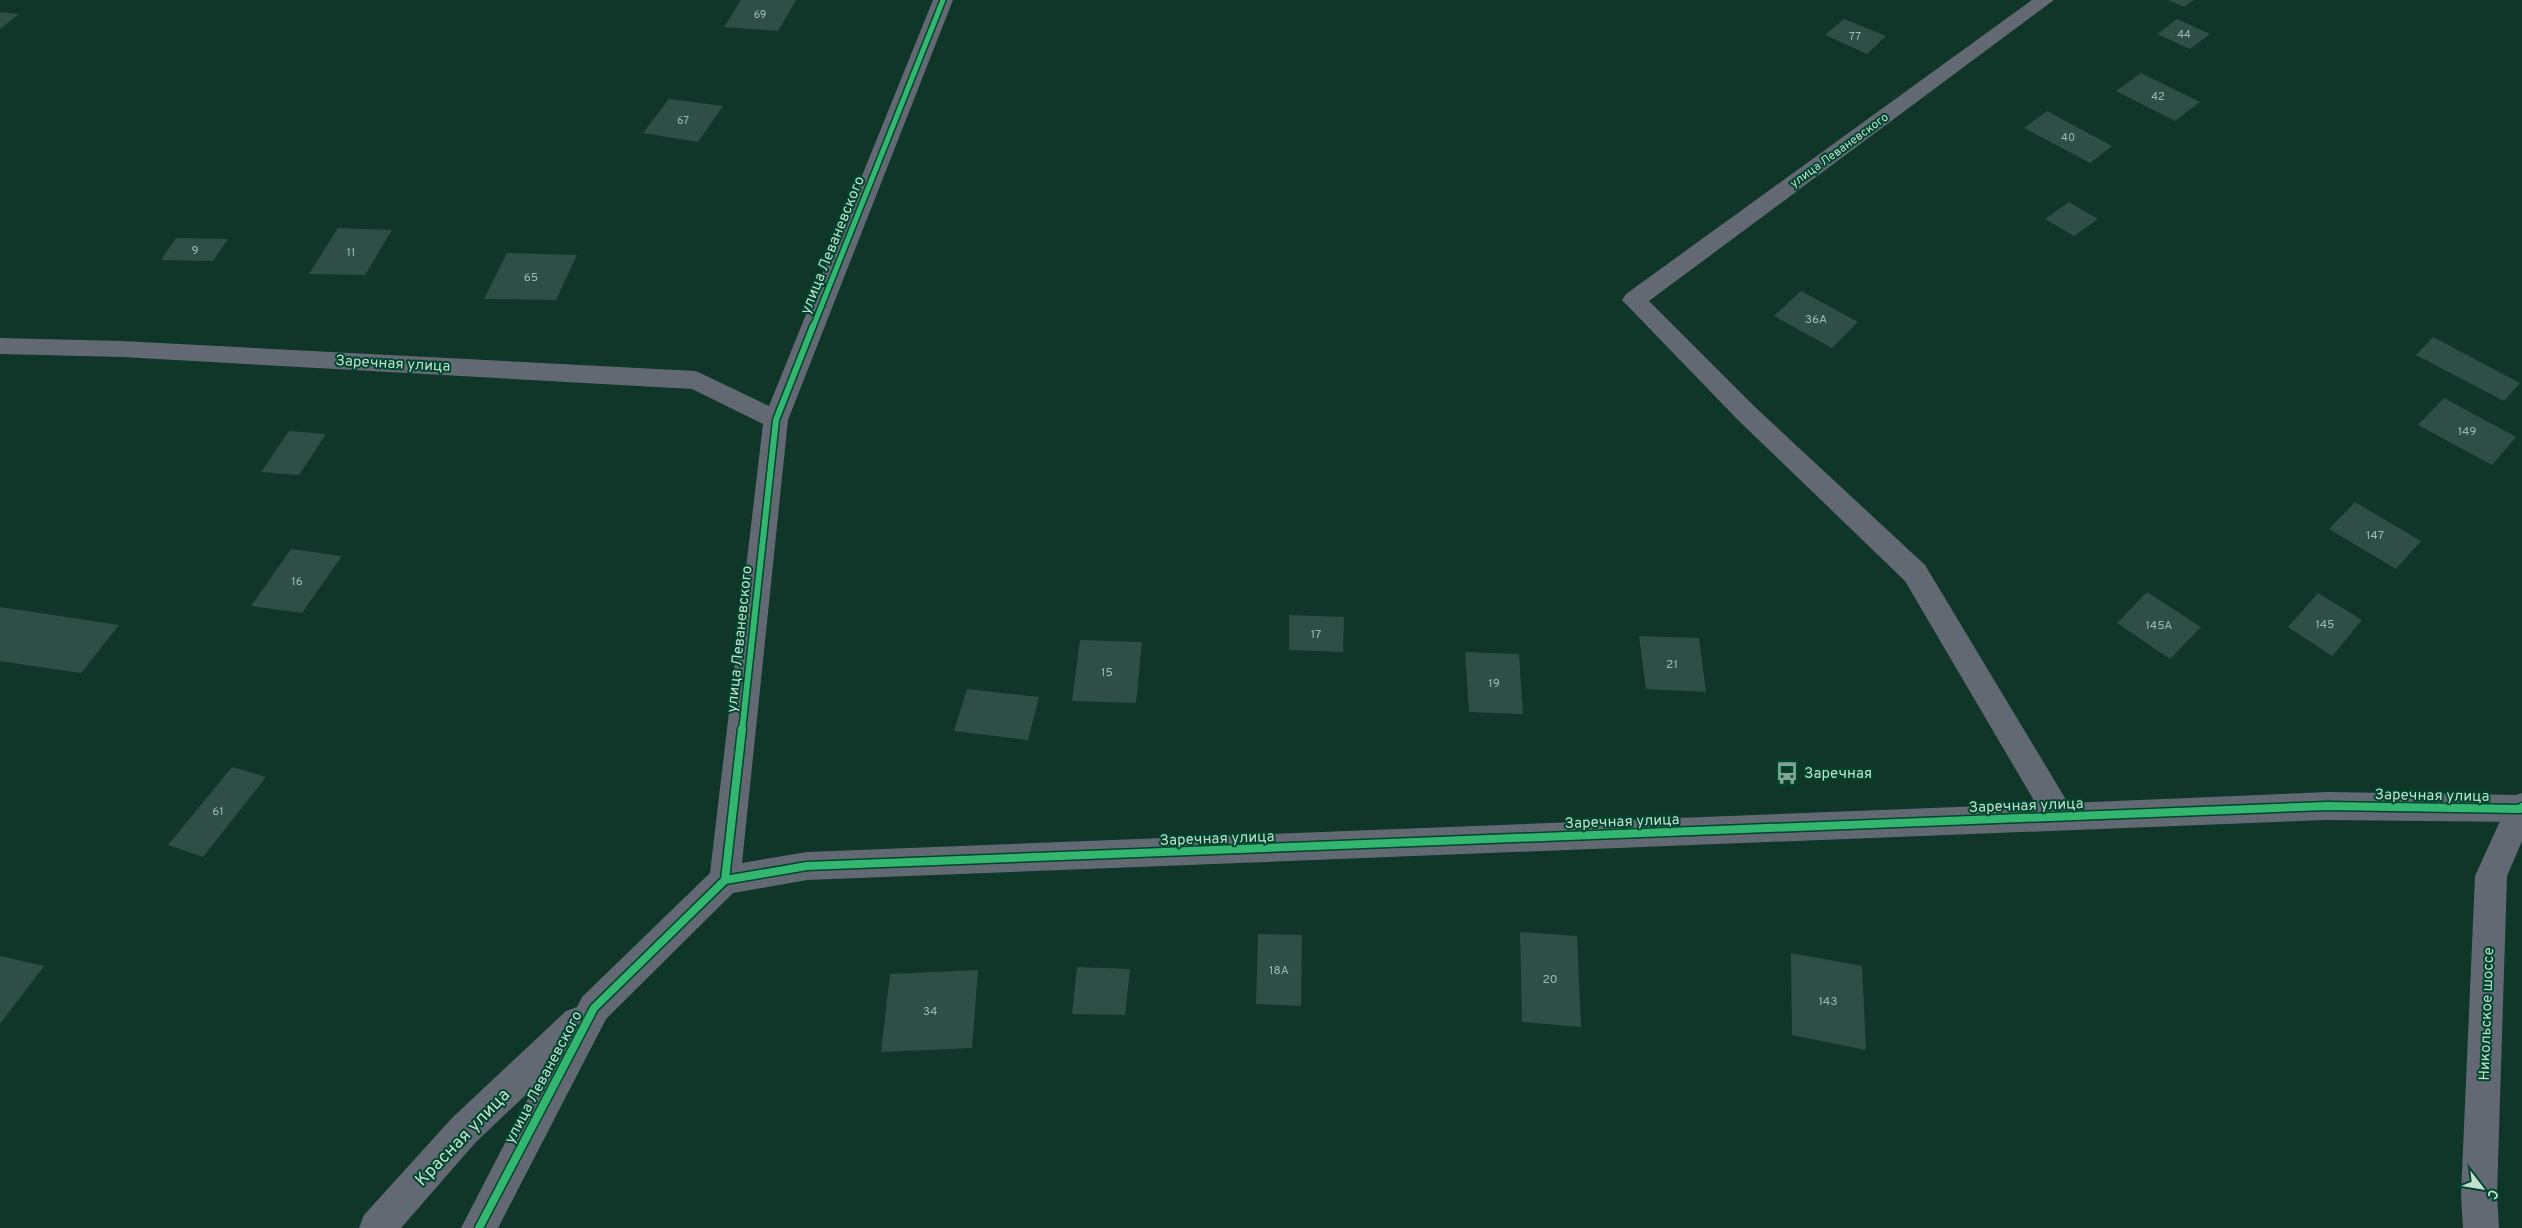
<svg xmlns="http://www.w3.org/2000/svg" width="2522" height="1228" font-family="Overpass,sans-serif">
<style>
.building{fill:#2f4f46}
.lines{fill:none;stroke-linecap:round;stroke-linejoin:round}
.minor{fill:#636972;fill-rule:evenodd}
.tertiary{fill:#636972;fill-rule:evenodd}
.cycleway-far2-casing{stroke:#00452d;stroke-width:8}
.cycleway-far1-casing{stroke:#00452d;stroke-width:9}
.cycleway-casing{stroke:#00452d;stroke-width:11}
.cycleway-far2{stroke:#33b770;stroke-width:5}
.cycleway-far1{stroke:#33b770;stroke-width:6}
.cycleway{stroke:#33b770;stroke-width:8}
.labels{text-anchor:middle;stroke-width:4;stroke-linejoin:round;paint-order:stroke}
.far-number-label{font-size:11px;fill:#9cbbad}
.far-street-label{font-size:12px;fill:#c1dfcf;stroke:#00452d}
.number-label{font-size:12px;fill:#9cbbad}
.street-label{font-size:15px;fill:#c1dfcf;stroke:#00452d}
.poi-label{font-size:15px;fill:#c1dfcf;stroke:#00452d;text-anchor:start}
.near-street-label{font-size:18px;fill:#c1dfcf;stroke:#00452d}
</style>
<rect width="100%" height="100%" fill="#0f3628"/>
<g class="building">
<polygon points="741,0 796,0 778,31 724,27"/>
<polygon points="2168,0 2194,0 2184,7"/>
<polygon points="0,12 19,14 0,29"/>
<polygon points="1844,19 1886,36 1867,54 1825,35"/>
<polygon points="2177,19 2210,34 2190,49 2157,34"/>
<polygon points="2141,73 2200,102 2175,121 2116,91"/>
<polygon points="669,99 723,106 698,142 643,133"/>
<polygon points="2047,111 2112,146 2090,163 2024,128"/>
<polygon points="2069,202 2098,219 2074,236 2045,219"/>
<polygon points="338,228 392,230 365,275 309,274"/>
<polygon points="176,238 228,239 213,261 161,260"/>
<polygon points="507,253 577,255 556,300 484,299"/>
<polygon points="1801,291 1858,322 1832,348 1774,316"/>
<polygon points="2433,337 2520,383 2504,401 2416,355"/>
<polygon points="2444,398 2516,437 2492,465 2418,425"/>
<polygon points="289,431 326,434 299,475 261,472"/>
<polygon points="2355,502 2421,541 2396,569 2329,529"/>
<polygon points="291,549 342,556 302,613 251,606"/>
<polygon points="2147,592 2201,627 2170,659 2117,623"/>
<polygon points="2318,593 2362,620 2332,656 2288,627"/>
<polygon points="0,607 119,625 81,673 0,661"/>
<polygon points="1289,615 1344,617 1343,652 1289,650"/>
<polygon points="1639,636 1699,638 1706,692 1646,689"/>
<polygon points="1080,640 1142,642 1136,703 1072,701"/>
<polygon points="1465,652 1519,654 1523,714 1469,712"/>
<polygon points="967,689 1039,697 1028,740 954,731"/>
<polygon points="232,767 266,777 203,857 168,845"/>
<polygon points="1520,932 1577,936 1581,1027 1522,1022"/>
<polygon points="1258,934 1302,935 1301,1006 1256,1004"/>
<polygon points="1791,953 1862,966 1866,1050 1792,1035"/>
<polygon points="0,956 44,966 0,1024"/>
<polygon points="1077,967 1130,969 1125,1015 1072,1014"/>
<polygon points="978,970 972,1048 881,1052 890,974"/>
</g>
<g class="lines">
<polygon class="minor" points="933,0 953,0 788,420 742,863 807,852 2036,804 1905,581 1737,419 1622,300 1626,294 2032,0 2054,0 1649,301 1755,407 1925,565 2068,803 2327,792 2520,795 2522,796 2522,822 2327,820 807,880 733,893 606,1019 498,1228 461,1228 534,1087 476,1142 401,1228 359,1228 364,1215 452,1118 566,1011 577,1007 582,997 710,873 763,424 692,389 122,357 0,354 0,338 122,341 696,371 769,406"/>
<polygon class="tertiary" points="2522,793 2522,841 2507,876 2497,1195 2499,1228 2463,1228 2461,1195 2475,876 2511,797"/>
<defs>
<polyline id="cycleway-far2" points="813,327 943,0"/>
<polyline id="cycleway-far1" points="742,731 776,420 813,326"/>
<g id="cycleway">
<polyline points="725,880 807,866 2327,806 2520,809 2522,807"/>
<polyline points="479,1228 594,1008 725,880 742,729"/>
</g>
</defs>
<use href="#cycleway-far2" class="cycleway-far2-casing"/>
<use href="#cycleway-far1" class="cycleway-far1-casing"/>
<use href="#cycleway" class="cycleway-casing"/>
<use href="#cycleway-far2" class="cycleway-far2"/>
<use href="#cycleway-far1" class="cycleway-far1"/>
<use href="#cycleway" class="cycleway"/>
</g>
<defs>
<symbol id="bus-bare" viewBox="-9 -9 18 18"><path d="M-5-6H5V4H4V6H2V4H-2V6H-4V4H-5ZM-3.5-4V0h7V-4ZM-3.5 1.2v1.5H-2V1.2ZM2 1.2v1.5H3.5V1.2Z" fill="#83a495" stroke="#00452d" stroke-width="2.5" paint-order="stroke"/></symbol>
</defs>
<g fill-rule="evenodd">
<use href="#bus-bare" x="1771" y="757" width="32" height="32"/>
</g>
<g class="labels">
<g class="far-number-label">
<text x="760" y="18">69</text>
<text x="2184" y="38">44</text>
<text x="1855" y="40">77</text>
<text x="2158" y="100">42</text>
<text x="683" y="124">67</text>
<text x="2068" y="141">40</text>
</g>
<g class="far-street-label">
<text transform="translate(1839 150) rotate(-36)" y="4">улица Леваневского</text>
</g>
<g class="number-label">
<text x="195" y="254">9</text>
<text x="351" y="256">11</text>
<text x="531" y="281">65</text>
<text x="1816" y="323">36А</text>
<text x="2467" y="435">149</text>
<text x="2375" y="539">147</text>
<text x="297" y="585">16</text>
<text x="2325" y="628">145</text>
<text x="2159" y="629">145А</text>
<text x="1316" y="638">17</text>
<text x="1672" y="668">21</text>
<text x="1107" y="676">15</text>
<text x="1494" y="687">19</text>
<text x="218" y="815">61</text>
<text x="1279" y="974">18А</text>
<text x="1550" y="983">20</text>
<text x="1828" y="1005">143</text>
<text x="930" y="1015">34</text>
</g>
<g class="street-label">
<text transform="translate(832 245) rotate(-68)" y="5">улица Леваневского</text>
<text transform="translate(393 363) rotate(3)" y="5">Заречная улица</text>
<text transform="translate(739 639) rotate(-84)" y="5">улица Леваневского</text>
<text transform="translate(2432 795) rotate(1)" y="5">Заречная улица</text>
<text transform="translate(2026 805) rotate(-2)" y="5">Заречная улица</text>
<text transform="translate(1622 821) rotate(-2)" y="5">Заречная улица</text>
<text transform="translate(1217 838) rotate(-2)" y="5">Заречная улица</text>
<text transform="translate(2486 1014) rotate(-88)" y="5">Никольское шоссе</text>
<text transform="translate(543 1077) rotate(-62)" y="5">улица Леваневского</text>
</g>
<g class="poi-label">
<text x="1804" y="778">Заречная</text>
</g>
<g class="near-street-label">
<text transform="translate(462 1137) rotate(-46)" y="6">Красная улица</text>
</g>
</g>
<g transform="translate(2482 1188) rotate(121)" stroke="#00452d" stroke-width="4" paint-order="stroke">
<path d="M0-4L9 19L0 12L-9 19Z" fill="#c1dfcf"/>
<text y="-8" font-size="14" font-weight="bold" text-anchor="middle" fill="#c1dfcf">С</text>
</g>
</svg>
